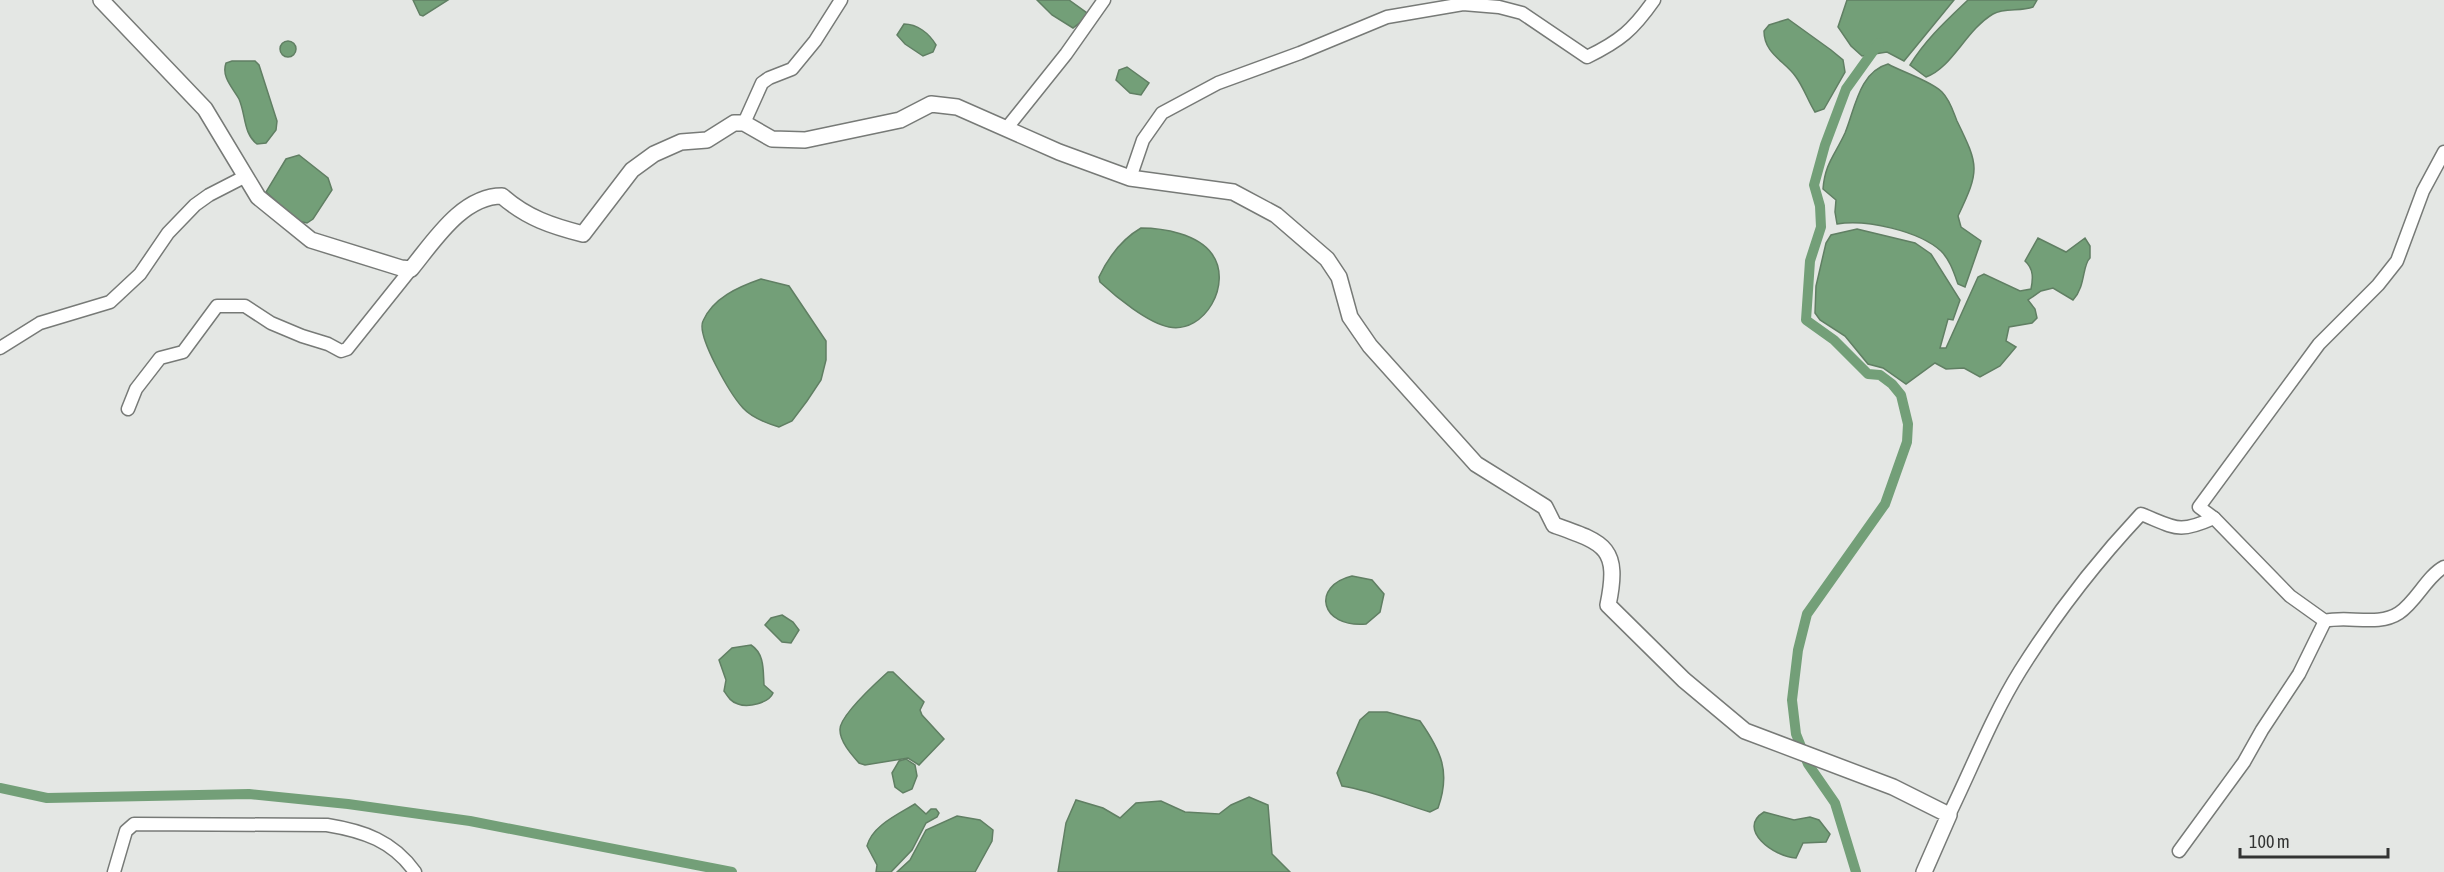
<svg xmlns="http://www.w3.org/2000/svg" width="2444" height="872" font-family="'Asap Condensed',sans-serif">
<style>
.water{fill:#739f78;stroke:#607f63;stroke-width:1.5}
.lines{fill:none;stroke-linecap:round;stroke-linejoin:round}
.canal{stroke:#739f78;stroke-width:10}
.minor-casing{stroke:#777a77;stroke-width:15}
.tertiary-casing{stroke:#777a77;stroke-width:18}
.minor{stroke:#fff;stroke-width:12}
.tertiary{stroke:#fff;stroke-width:15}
</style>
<rect width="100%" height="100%" fill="#e4e7e4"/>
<g class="water">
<polygon points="413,0 448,0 423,16 420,15"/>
<polygon points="1037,0 1069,0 1087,13 1087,17 1073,28 1052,15"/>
<polygon points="1847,0 1954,0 1904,61 1887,52 1862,56 1851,46 1838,27"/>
<path d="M1968,0H2037L2033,7C2020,12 2005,7 1993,14C1966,30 1952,68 1926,77L1910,65C1926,39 1946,21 1968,0Z"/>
<path d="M1788,19L1831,50L1843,60L1845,72L1824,109L1815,112C1808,101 1804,88 1796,77C1785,61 1764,54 1764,31L1769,25Z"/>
<path d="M904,24C917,24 929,33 936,45L933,52L923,56L905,44L897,35Z"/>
<circle cx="288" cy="49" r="8"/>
<path d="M232,61H255L259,65L277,121L276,130L266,143L257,144C243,133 246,115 239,99C233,88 221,77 226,63Z"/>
<path d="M1888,64C1902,72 1931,81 1942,92C1950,100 1953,111 1957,121C1979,166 1980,170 1958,216L1961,227L1981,241L1965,287L1958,284C1954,273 1950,260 1941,251C1919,231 1866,219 1837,224L1835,212L1836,200L1823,189C1825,163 1835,155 1845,133C1855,109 1859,72 1888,64Z"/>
<polygon points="1127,67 1149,83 1141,95 1130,93 1116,80 1119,70"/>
<polygon points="299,155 328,178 332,190 313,219 307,223 298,221 266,192 286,159"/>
<path d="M1141,228C1163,228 1198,234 1212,254C1233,283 1205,334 1169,327C1148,323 1116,297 1100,282L1099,277C1108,258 1122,239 1141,228Z"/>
<path d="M1857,229L1915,243L1931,254L1960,300L1953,320L1948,319L1940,348H1946L1978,277L1984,274L2020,291L2031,289C2033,279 2034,269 2025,261L2038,238L2066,252L2085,238L2090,246V258C2082,265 2086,286 2073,300L2053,288L2041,291L2028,300L2035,309L2037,318L2032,323L2009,327L2006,341L2016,347L2000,366L1980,377L1964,368L1946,369L1935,363L1906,384L1883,368L1868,364L1845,336L1820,320L1815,313L1816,286L1826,243L1831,235Z"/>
<path d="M761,279L789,286L826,341V360L821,380L807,401L792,421L779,427C766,423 752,418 743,408C731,395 696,336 703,321C713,298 738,287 761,279Z"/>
<path d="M1352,576L1372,580L1384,594L1380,612L1366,624C1320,628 1311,586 1352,576Z"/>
<polygon points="782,615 793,622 799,630 791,643 782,642 765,625 771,618"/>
<path d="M751,645C765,654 763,671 764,685L773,693C769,703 748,708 738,704C731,702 728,697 724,691L726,680L719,660L732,648Z"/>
<path d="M888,672H893L924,702L920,710L922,715L944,739L919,765L908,758L865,765L859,763C852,755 840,742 840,730C839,716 877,682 888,672Z"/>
<path d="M1369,712H1387L1420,721C1441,751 1451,772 1438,808L1430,812C1400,803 1373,791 1342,786L1337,773L1360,720Z"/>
<polygon points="906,759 915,765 917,776 912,789 903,793 895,787 892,773 899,761"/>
<polygon points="1249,797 1268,805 1272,854 1290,872 1058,872 1066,823 1076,800 1103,808 1120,818 1136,803 1161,801 1185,812 1219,814 1231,805"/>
<path d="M915,804L926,814L931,809H936L939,813L937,817L926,823L912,850L891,872H876L877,865L867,846C872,826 897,815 915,804Z"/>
<path d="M1764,812L1794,820L1810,817L1819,820L1830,834L1826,842L1803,843L1796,858C1774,857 1736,829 1764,812Z"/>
<polygon points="957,816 980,820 993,830 992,841 975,872 897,872 910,860 926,830"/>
</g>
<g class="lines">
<g class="canal">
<polyline points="0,788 47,798 249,794 348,804 470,821 732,872"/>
<polyline points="1856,872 1835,803 1808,764 1796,734 1792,700 1798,650 1807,614 1885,504 1907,442 1908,424 1901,395 1892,384 1880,375 1868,374 1834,340 1806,320 1810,261 1821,227 1820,206 1814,185 1825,145 1846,89 1879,43"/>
</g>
<defs>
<g id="minor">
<polyline points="744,123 762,83 769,78 792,69 815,41 841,0"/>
<polyline points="1006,129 1066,54 1104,0"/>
<path d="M1130,178L1143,140L1162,113L1218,83L1300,53L1387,17L1463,4L1499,7L1522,13L1587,57C1620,41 1633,30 1654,0"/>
<polyline points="0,348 40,323 110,302 140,274 168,233 195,205 209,195 246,176"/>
<polyline points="128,409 136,389 160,358 183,352 217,306 245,306 271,323 302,336 328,344 341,351 347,349 411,269"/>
<path d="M2214,518L2290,596L2325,621C2348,615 2378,627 2399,613C2416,602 2427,576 2444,567"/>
<path d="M1949,815C1972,768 1992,716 2020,671C2055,615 2096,562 2141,514C2176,528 2178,534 2214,518L2199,507L2319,344L2378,285L2397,261L2423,191L2444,152"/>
<polyline points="2179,851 2244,762 2262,730 2299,674 2325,621"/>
<path d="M114,872L126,831L134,824L327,825C364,831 393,841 415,872"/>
</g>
<path id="tertiary" d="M101,0L205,109L258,197L311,240L401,268L411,269C434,241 462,196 502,196C527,218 552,226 583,234L632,170L654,154L681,142L707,140L734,123H744L772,139L805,140L900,120L931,104L957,107L1059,152L1130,178L1233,192L1276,215L1327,259L1339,277L1350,317L1370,346L1476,464L1545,507L1554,525C1605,543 1620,547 1608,605L1684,680L1745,731L1893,787L1949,815L1924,872"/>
</defs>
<use href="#minor" class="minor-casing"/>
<use href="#tertiary" class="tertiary-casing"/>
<use href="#minor" class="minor"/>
<use href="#tertiary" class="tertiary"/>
</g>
<path d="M2240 848v9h148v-9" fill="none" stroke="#333433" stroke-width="3"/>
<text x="2249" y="848" font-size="18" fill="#333433" stroke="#e4e7e4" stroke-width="4.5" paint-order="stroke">100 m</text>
</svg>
